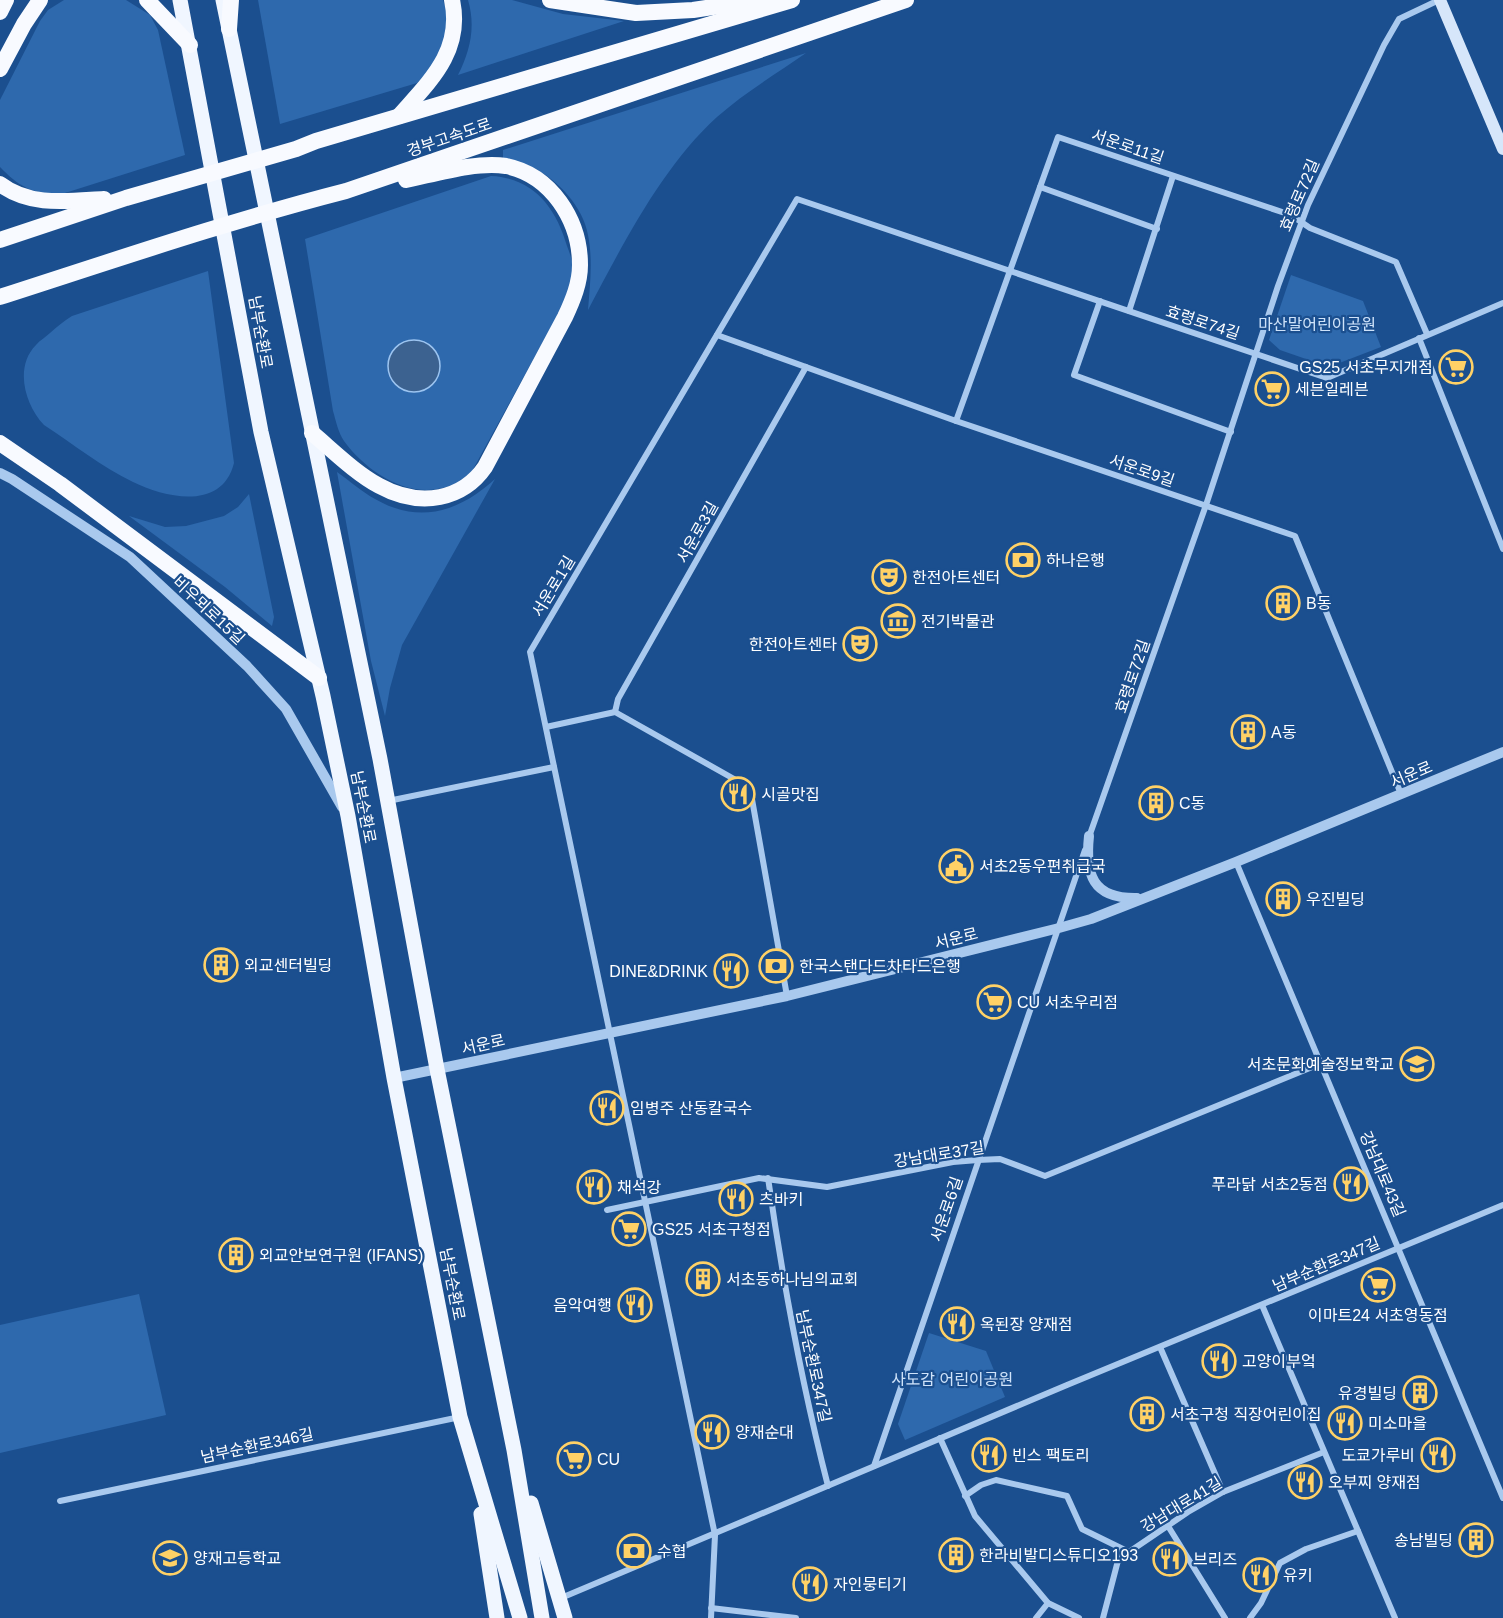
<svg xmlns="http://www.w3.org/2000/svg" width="1503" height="1618" font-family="Arial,'Noto Sans KR',sans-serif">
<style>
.green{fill:#2e69ad}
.water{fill:#3c6290;stroke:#9cc4f0;stroke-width:1.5}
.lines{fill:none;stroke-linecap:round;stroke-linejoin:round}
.minor{stroke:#a9c9ee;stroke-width:6}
.tertiary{stroke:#a9c9ee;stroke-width:10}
.secondary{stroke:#d6e6fa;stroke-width:12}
.primary{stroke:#f0f6ff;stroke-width:15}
.trunk{stroke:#f8faff;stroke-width:16}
.labels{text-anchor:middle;stroke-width:4.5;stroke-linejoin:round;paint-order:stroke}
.street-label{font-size:16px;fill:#fff;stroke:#1b4f8f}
.park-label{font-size:16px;fill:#cfe3fa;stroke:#1b4f8f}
.poi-label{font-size:16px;fill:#fff;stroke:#1b4f8f;text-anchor:start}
</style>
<rect width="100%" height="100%" fill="#1b4f8f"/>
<g class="green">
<path d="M64,0H126L150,15L158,30L185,155L65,193C36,196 20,188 0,167V100L40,21L48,10Z"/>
<path d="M258,0H443C454,29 440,63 417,83L280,124Z"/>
<path d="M468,0H512L563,14L624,21L458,75C470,51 476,27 468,0Z"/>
<path d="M806,53C776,74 744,93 717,117C662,167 623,244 588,310C590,285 593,260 588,235C583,207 559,181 534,168C525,163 513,162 503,160V150Z"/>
<path d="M491,176C534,178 556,208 567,246C570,254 574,264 573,273C573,280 570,288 568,296L471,473C466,476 461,480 456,483C415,504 368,474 344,441C338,432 336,421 333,411L305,239Z"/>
<path d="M208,271L234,463C222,511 166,498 133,482C102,467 73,444 44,425C25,405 14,367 36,345C40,340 46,337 50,333C58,326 64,321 72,316Z"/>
<polygon points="1291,275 1363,301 1381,347 1329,367 1280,350 1269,340"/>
<path d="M337,472C350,481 362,492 375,499C420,525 460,511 495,479L402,645L390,688L385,716L371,661Z"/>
<polygon points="249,494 274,617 272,626 225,587 129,516 165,527 186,526 224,516 238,507"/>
<polygon points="139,1294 166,1415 0,1453 0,1325"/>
<polygon points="929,1333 986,1351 1005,1397 905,1440 898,1424"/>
</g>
<circle class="water" cx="414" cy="366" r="26"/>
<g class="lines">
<g class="minor">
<polyline points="1040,187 1157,229"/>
<polyline points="1100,301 1074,375 1231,432"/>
<polyline points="1129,311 1173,176"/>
<polyline points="717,335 956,421 1295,536 1401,794"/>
<polyline points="1419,338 1503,549"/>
<polyline points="956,421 1058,137 1291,215 1310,228 1396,262 1427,334"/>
<polyline points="615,712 618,699 806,367"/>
<polyline points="546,727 615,712 750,788 787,996"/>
<polyline points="388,801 554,767"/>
<polyline points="1089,837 1206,505 1278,286 1308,205 1384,45 1399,19 1439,0"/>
<polyline points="1236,862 1503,1498"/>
<path d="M768,1178C783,1282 802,1385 828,1486"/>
<polyline points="607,1210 759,1178 827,1187 953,1162 978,1160 1000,1159 1045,1176 1322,1063"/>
<polyline points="1262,1305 1395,1618"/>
<polyline points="1160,1347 1223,1492"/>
<polyline points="940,1438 975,1516 1048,1603 1079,1618"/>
<polyline points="874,1466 1085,850"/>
<polyline points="965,1496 981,1485 996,1480 1067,1496 1082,1529 1129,1552 1188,1512 1223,1492 1324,1452"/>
<polyline points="60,1501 460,1417"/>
<polyline points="1168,1526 1225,1618"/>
<polyline points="561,1598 1067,1385 1503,1205"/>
<polyline points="711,1608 796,1618"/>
<polyline points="711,1618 715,1535 530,652 797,199 1327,378 1503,303"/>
<polyline points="1036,1618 1048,1603"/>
<polyline points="1103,1618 1121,1549"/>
<polyline points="1250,1618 1261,1603 1280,1563 1306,1549 1358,1531"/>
</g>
<g class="tertiary">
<polyline points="0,473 12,479 130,557 247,666 286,709 342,807"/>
<path d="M1089,836C1085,874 1092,899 1137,898"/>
<polyline points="394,1078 787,996 1059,928 1091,919 1236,862 1503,752"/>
</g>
<polyline class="secondary" points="1440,0 1503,149"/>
<g class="primary">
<polyline points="180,0 261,432 323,696 348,816 394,1078 460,1417 520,1618"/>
<polyline points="223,0 380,759 437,1069 514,1450 542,1618"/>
<polyline points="531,1503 565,1618"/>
<polyline points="481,1514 497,1618"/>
</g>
<g class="trunk">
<polyline points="147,0 190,45"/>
<polyline points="550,0 636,13 693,10 758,0"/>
<polyline points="0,12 6,0"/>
<polyline points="229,29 231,0"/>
<polyline points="0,69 24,24 40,0"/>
<path d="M399,116C430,81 463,51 452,0"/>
<path d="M0,184C30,207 68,201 104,199"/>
<polyline points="0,240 126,198 296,149 316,141 792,0"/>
<path d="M0,297C115,260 229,221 346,191L906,0"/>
<path d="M312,433C349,464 387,507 440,497C459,493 474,483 485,467L565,317C573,300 580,283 580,265C580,220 551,175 506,166C477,161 435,174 406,180"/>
<polyline points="0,443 60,484 319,678"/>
</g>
</g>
<defs>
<symbol id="supermarket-ring" viewBox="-11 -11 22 22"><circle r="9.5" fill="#1b4f8f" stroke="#ffd166" stroke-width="1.5"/><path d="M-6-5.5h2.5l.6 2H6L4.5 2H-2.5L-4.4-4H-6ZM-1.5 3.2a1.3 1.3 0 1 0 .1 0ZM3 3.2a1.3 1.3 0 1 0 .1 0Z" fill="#ffd166"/></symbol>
<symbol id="bank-ring" viewBox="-11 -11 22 22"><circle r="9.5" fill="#1b4f8f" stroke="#ffd166" stroke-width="1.5"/><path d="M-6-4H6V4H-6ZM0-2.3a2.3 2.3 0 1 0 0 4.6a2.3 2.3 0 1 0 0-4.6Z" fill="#ffd166"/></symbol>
<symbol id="theatre-ring" viewBox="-11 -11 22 22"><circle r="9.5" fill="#1b4f8f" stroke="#ffd166" stroke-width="1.5"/><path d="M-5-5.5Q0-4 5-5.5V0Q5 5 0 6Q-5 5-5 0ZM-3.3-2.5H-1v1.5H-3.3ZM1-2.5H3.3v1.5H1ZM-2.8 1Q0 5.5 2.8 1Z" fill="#ffd166"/></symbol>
<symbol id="building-ring" viewBox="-11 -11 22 22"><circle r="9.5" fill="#1b4f8f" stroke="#ffd166" stroke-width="1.5"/><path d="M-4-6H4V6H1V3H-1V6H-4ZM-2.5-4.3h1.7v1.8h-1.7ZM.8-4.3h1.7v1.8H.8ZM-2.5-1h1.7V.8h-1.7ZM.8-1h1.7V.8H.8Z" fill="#ffd166"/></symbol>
<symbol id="museum-ring" viewBox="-11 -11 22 22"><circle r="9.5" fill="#1b4f8f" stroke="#ffd166" stroke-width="1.5"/><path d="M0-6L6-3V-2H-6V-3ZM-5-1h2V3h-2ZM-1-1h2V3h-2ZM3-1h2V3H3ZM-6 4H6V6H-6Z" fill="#ffd166"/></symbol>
<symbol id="restaurant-ring" viewBox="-11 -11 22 22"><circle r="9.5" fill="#1b4f8f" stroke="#ffd166" stroke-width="1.5"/><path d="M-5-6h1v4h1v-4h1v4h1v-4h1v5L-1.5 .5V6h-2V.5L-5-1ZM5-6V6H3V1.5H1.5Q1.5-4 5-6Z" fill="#ffd166"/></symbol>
<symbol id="civic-ring" viewBox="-11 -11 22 22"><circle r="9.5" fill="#1b4f8f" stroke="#ffd166" stroke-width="1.5"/><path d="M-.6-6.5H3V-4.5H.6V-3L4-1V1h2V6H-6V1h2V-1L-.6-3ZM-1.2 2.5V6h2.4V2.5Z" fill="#ffd166"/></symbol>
<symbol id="school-ring" viewBox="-11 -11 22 22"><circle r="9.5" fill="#1b4f8f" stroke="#ffd166" stroke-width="1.5"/><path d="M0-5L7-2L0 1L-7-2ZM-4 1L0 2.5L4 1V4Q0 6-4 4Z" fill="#ffd166"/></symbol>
</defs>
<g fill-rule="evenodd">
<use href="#supermarket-ring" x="1437" y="348" width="38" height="38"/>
<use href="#supermarket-ring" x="1253" y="370" width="38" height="38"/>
<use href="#bank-ring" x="1004" y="541" width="38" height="38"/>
<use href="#theatre-ring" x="870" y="558" width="38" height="38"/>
<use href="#building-ring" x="1264" y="584" width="38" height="38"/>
<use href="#museum-ring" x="879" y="602" width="38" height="38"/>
<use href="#theatre-ring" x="841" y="625" width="38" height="38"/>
<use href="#building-ring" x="1229" y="713" width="38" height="38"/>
<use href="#restaurant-ring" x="719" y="775" width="38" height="38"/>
<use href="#building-ring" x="1137" y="784" width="38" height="38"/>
<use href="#civic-ring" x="937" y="847" width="38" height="38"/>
<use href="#building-ring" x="1264" y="880" width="38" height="38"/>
<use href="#building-ring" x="202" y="946" width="38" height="38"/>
<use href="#bank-ring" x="757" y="947" width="38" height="38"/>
<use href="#restaurant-ring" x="712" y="952" width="38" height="38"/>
<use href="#supermarket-ring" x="975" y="983" width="38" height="38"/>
<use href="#school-ring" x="1398" y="1045" width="38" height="38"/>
<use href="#restaurant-ring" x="588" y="1089" width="38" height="38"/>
<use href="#restaurant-ring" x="1332" y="1165" width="38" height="38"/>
<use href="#restaurant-ring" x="575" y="1168" width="38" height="38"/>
<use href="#restaurant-ring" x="717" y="1180" width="38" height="38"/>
<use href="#supermarket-ring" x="610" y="1210" width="38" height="38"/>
<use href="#building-ring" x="217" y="1236" width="38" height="38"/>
<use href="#building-ring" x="684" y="1260" width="38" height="38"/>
<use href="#supermarket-ring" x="1359" y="1266" width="38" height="38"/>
<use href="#restaurant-ring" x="616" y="1286" width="38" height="38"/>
<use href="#restaurant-ring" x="938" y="1305" width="38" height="38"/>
<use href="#restaurant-ring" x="1200" y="1342" width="38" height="38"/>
<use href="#building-ring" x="1401" y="1374" width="38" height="38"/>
<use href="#building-ring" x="1128" y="1395" width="38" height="38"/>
<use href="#restaurant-ring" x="1326" y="1404" width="38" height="38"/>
<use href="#restaurant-ring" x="693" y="1413" width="38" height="38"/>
<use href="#restaurant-ring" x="970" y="1436" width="38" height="38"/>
<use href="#restaurant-ring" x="1419" y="1436" width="38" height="38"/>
<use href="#supermarket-ring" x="555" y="1440" width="38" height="38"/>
<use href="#restaurant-ring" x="1286" y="1463" width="38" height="38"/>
<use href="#building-ring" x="1457" y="1521" width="38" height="38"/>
<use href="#bank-ring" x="615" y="1532" width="38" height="38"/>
<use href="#building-ring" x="937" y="1536" width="38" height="38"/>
<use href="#school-ring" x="151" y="1539" width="38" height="38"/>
<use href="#restaurant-ring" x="1151" y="1540" width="38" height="38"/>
<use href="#restaurant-ring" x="1241" y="1556" width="38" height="38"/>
<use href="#restaurant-ring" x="791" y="1565" width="38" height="38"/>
</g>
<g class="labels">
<g class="street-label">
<text transform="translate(449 137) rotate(-19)" y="6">경부고속도로</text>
<text transform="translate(1128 146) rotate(19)" y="6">서운로11길</text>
<text transform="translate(1299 195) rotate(-67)" y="6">효령로72길</text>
<text transform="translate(1203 322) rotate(18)" y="6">효령로74길</text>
<text transform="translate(261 332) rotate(80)" y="6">남부순환로</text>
<text transform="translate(1142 470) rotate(19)" y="6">서운로9길</text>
<text transform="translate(697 532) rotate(-61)" y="6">서운로3길</text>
<text transform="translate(553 586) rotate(-59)" y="6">서운로1길</text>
<text transform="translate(209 610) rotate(43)" y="6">비우뫼로15길</text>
<text transform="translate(1132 676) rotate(-71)" y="6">효령로72길</text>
<text transform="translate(1411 774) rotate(-23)" y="6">서운로</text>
<text transform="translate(364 807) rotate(79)" y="6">남부순환로</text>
<text transform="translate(956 938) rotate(-14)" y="6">서운로</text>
<text transform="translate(483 1044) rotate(-13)" y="6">서운로</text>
<text transform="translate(939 1154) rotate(-9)" y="6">강남대로37길</text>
<text transform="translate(1383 1174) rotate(67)" y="6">강남대로43길</text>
<text transform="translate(946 1209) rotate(-71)" y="6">서운로6길</text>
<text transform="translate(1326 1264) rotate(-23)" y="6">남부순환로347길</text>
<text transform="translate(453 1284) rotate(79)" y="6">남부순환로</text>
<text transform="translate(814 1366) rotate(78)" y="6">남부순환로347길</text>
<text transform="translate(257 1445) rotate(-12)" y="6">남부순환로346길</text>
<text transform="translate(1181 1504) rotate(-31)" y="6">강남대로41길</text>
</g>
<g class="park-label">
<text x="1317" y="330">마산말어린이공원</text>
<text x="952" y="1385">사도감 어린이공원</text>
</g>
<g class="poi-label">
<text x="1433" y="373" text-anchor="end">GS25 서초무지개점</text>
<text x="1295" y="395">세븐일레븐</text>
<text x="1046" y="566">하나은행</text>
<text x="912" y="583">한전아트센터</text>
<text x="1306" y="609">B동</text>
<text x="921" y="627">전기박물관</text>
<text x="837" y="650" text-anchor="end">한전아트센타</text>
<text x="1271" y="738">A동</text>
<text x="761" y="800">시골맛집</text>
<text x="1179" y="809">C동</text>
<text x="979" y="872">서초2동우편취급국</text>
<text x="1306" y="905">우진빌딩</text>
<text x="244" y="971">외교센터빌딩</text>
<text x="799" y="972">한국스탠다드차타드은행</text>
<text x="708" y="977" text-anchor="end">DINE&amp;DRINK</text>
<text x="1017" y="1008">CU 서초우리점</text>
<text x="1394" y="1070" text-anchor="end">서초문화예술정보학교</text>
<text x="630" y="1114">임병주 산동칼국수</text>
<text x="1328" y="1190" text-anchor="end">푸라닭 서초2동점</text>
<text x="617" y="1193">채석강</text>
<text x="759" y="1205">츠바키</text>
<text x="652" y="1235">GS25 서초구청점</text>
<text x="259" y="1261">외교안보연구원 (IFANS)</text>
<text x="726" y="1285">서초동하나님의교회</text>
<text x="612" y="1311" text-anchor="end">음악여행</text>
<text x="1378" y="1321" text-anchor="middle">이마트24 서초영동점</text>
<text x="980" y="1330">옥된장 양재점</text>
<text x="1242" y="1367">고양이부엌</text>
<text x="1397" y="1399" text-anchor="end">유경빌딩</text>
<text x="1170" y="1420">서초구청 직장어린이집</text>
<text x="1368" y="1429">미소마을</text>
<text x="735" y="1438">양재순대</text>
<text x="1012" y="1461">빈스 팩토리</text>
<text x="1415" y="1461" text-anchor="end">도쿄가루비</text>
<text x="597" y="1465">CU</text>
<text x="1328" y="1488">오부찌 양재점</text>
<text x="1453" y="1546" text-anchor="end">송남빌딩</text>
<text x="657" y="1557">수협</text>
<text x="979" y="1561">한라비발디스튜디오193</text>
<text x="193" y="1564">양재고등학교</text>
<text x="1193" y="1565">브리즈</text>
<text x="1283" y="1581">유키</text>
<text x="833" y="1590">자인뭉티기</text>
</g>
</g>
</svg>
